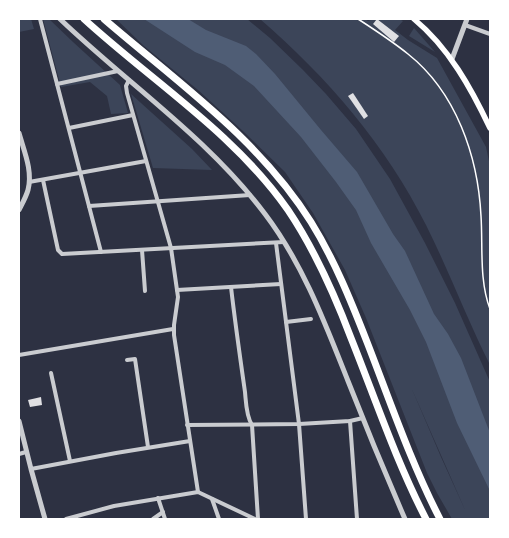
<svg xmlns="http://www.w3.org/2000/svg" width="509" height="538" font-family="Jost,sans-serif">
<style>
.green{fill:#3c4559;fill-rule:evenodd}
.water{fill:#4f5d75}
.building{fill:#e0e0e3}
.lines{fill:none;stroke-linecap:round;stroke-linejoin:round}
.path{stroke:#fff;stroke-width:1.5}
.minor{stroke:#caccd0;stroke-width:4}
.tertiary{stroke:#caccd0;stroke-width:5}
.secondary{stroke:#fff;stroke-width:5.5}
.motorway{stroke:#fff;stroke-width:7}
</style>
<rect width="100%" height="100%" fill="#2d3142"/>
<g class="green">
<polygon points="19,19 31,19 34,29 19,32"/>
<polygon points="43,19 49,19 73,42 120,85 128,113 111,114 107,96 90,82 61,87"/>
<path d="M116,19H247L270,38L303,70L326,94L356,129L390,179L425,243L455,303L490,382V519H452L437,493L427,473L366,318L345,270L313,213L285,172L244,132L198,90L144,46ZM411,387L466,512L441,457Z"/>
<path d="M260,19H365L368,21C376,18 396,17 403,21L395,30L408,40L437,58L486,147L490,166V365C467,319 449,271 426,225C386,145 327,77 260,19Z"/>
<polygon points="414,28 435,52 409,36"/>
<polygon points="131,94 192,149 212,170 153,168"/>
</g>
<polygon class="water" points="144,19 188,19 206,30 246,46 256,54 275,74 321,130 357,172 393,234 405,251 434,314 448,334 461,358 490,433 490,491 457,423 426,342 410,310 371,243 356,210 336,182 301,137 254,86 225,65 195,52"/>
<g class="building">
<polygon points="377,19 399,36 394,42 373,24"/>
<polygon points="353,93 368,116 364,119 348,96"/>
<polygon points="41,397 42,405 30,407 28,400"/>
</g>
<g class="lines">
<path class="path" d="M358,19C375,30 392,41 408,54C456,92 478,156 481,216C483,246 479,280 490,309"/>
<g class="minor">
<polyline points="40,19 101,252"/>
<polyline points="465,25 490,34"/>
<polyline points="129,80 126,86 127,93 171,248 178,297 174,325 174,335 198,492"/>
<polyline points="57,84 118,71"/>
<polyline points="69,128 133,115"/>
<polyline points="43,180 58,250 62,254 284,242"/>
<polyline points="29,182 146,161"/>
<polyline points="89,206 250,195"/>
<polyline points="276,243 299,424 306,519"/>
<polyline points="142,250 145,291"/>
<path d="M231,287C235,322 240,357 245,392C246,402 246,416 252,425L258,519"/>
<polyline points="177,290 281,284"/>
<polyline points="286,322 311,319"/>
<polyline points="19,355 173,329"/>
<polyline points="127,360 135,359 148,447"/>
<polyline points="51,373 70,461"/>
<polyline points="350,421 357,519"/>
<polyline points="187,425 299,424 350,421 363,418"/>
<polyline points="19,454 26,452"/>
<polyline points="31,469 116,453 190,441"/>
<polyline points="158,498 165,519"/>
<polyline points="212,499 219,519"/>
<polyline points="66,519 114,506 198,492 255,519"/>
<polyline points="153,519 163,512"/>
</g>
<g class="tertiary">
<path d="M60,19C128,84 208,138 265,214C303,264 325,323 348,381C366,427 385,473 405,519"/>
<polyline points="452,59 467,19"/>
<path d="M19,133C24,151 33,171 28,190C26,197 22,204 19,210"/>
<polyline points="19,421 31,469 45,519"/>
</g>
<path class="secondary" d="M414,19C449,48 471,88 490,128"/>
<g class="motorway">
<path d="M84,19C153,82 234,133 288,210C315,250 334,293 351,338C375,398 396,461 426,519"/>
<path d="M104,19C177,82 259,139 311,222C334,259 351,301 367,342C390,401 411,463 440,519"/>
</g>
</g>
<rect width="509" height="538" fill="none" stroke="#ffffff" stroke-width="40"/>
</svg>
